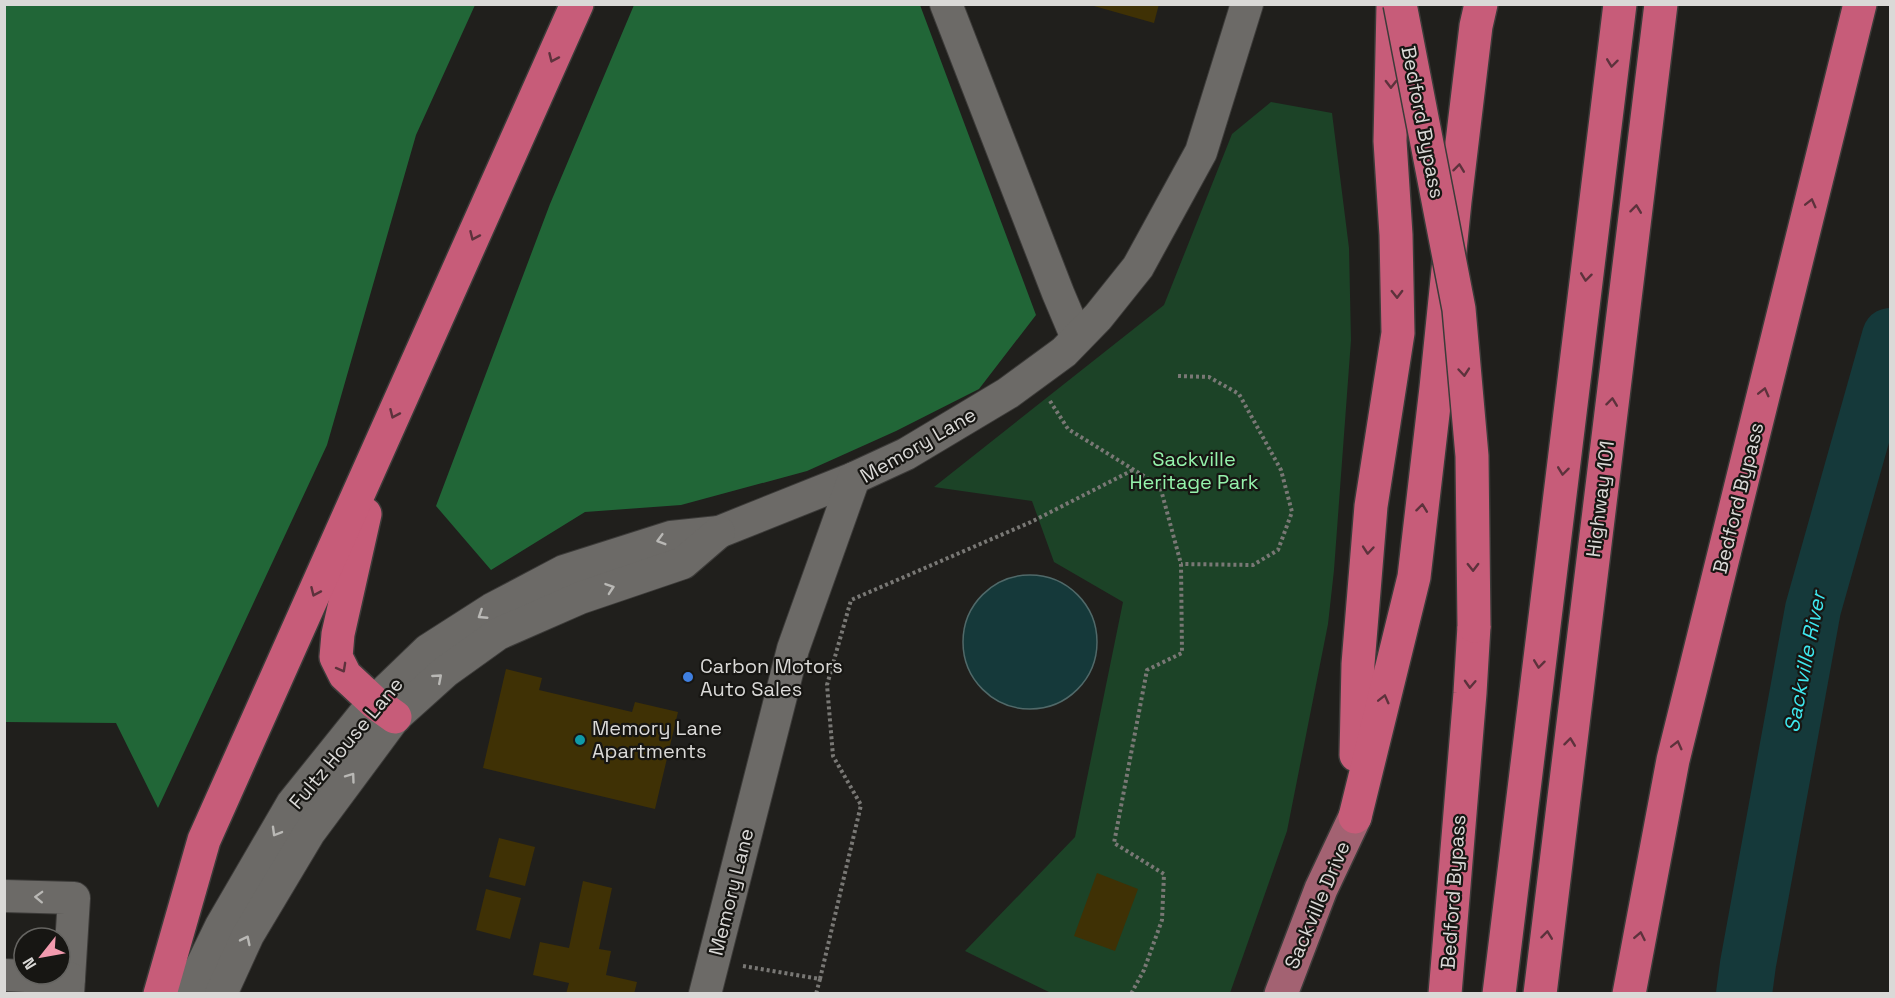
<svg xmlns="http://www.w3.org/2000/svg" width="1895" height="998" font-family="'Space Grotesk',sans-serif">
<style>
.green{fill:#1c4327}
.forest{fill:#216637}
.water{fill:#15393a;stroke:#506969;stroke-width:1.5}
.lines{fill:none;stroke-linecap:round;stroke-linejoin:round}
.river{stroke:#15393a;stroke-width:56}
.building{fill:#3f3105}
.minor-casing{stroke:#3c3b39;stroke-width:34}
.major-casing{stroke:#3c3b39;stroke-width:36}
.highway-casing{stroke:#3c3b39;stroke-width:36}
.path{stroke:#797875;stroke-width:4;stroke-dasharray:3 3;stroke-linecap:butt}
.minor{stroke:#6c6a67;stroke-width:32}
.major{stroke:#a36272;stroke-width:33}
.highway{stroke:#c75c79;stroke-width:33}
.highway-bridge-casing{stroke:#3c3b39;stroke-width:36;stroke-linecap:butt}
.highway-bridge{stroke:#c75c79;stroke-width:33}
.oneway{stroke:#5d323c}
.oneway2{stroke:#b9b8b5}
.shop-dot{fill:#3f7fe0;stroke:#171613;stroke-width:2}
.culture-dot{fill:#0f9aa8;stroke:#171613;stroke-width:2}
.labels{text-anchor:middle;stroke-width:4.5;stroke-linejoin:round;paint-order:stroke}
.street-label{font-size:20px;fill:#dad9d7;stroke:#171613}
.park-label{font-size:20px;fill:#95f2ab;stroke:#171613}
.poi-label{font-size:20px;fill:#dad9d7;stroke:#171613;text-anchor:start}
.water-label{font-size:21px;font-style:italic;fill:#3ee7ee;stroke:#171613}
</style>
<rect width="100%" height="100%" fill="#201f1c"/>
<polygon class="green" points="1271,102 1332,113 1349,248 1351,340 1334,570 1328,624 1287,831 1230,993 1051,993 965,951 1075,837 1123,602 1054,562 1032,501 934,487 1164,305 1232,134"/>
<g class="forest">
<polygon points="5,4 475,5 416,135 327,445 158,808 116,723 5,722"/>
<polygon points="634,5 920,5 1036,315 979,389 896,431 807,471 681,505 585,512 491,570 436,506 550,204"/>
</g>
<circle class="water" cx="1030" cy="642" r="67"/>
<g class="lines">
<polyline class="river" points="1744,994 1748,964 1813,609 1890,336"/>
</g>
<g class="building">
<polygon points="1087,4 1159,4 1154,23"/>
<polygon points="506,669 542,678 539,690 632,712 635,702 678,712 655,809 483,768"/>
<polygon points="499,838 535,847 525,886 489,877"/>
<polygon points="1097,873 1138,889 1115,951 1074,936"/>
<polygon points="583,881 612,888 599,949 611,951 606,975 637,982 634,994 566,994 569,983 533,975 540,942 569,948"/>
<polygon points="486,889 521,898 510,939 476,930"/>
</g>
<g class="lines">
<defs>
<g id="minor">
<polyline points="946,4 1058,293 1077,338"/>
<polyline points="4,896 74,898 68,994"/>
<polyline points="4,975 69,978"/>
<polyline points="188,994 221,926 292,804 374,702 428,650 492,609 564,571 671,537 719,532 854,478 906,454 1008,393 1064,352 1098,317 1138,267 1201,152 1247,4"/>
<polyline points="221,994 248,935 309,833 395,717 445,672 498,634 580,598 683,563 719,532"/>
<polyline points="705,994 793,649 854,478"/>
</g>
<polyline id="major" points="1281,994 1321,889 1355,817"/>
<g id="highway">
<polyline points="365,514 338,634 336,657 345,675 374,702 395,717"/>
<polyline points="1356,755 1358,664 1371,506 1398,333 1396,235 1390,141 1393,6"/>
<polyline points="1355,817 1414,577 1436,388 1455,201 1476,26 1481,4"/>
<polyline points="160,994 204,840 577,4"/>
<polyline points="1445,994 1470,693 1474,626"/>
<polyline points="1499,994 1620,4"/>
<polyline points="1540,994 1661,4"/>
<polyline points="1629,994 1673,760 1860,4"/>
</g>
</defs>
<use href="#minor" class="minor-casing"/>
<use href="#major" class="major-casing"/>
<use href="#highway" class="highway-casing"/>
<g class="path">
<polyline points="1178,376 1209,377 1239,394 1281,470 1292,512 1278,550 1253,565 1181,564"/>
<polyline points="1050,401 1068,429 1160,486 1181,564 1182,653 1147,670 1114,843 1164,874 1162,920 1144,970 1131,994"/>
<polyline points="743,966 820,979 816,994"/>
<polyline points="820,979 861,805 833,756 827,685 851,600 1031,522 1133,470"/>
</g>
<use href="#minor" class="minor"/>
<use href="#major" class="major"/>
<use href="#highway" class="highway"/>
<defs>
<polyline id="highway-bridge" points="1400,4 1459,309 1472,456 1474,626"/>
</defs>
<use href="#highway-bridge" class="highway-bridge-casing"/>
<use href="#highway-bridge" class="highway-bridge"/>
</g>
<defs><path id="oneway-chevron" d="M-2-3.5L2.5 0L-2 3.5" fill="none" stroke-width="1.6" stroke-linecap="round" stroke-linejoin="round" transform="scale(1.5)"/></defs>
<g class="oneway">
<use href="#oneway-chevron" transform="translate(553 58) rotate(114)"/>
<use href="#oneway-chevron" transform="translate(1612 63) rotate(97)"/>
<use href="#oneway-chevron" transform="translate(1391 84) rotate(91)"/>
<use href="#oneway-chevron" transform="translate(1459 168) rotate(-83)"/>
<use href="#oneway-chevron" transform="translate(1811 203) rotate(-76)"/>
<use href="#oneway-chevron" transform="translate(1636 209) rotate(-83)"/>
<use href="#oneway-chevron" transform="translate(474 236) rotate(114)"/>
<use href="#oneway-chevron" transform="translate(1586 277) rotate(97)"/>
<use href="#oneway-chevron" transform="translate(1397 294) rotate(89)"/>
<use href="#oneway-chevron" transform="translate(1464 372) rotate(85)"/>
<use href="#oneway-chevron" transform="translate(1764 392) rotate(-76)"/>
<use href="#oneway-chevron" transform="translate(1612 402) rotate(-83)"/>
<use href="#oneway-chevron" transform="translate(394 414) rotate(114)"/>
<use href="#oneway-chevron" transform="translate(1563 471) rotate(97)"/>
<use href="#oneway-chevron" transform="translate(1422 508) rotate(-83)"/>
<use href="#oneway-chevron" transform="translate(1368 550) rotate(95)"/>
<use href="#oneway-chevron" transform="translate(1473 567) rotate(89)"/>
<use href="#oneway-chevron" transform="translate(315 592) rotate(114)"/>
<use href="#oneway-chevron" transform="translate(1539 664) rotate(97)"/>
<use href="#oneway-chevron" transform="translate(342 668) rotate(61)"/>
<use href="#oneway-chevron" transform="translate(1470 684) rotate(93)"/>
<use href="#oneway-chevron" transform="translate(1384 699) rotate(-76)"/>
<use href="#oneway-chevron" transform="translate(1570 742) rotate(-83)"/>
<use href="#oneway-chevron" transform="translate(1677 745) rotate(-76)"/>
<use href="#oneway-chevron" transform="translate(1547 935) rotate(-83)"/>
<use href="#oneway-chevron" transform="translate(1640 936) rotate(-79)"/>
</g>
<g class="oneway2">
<use href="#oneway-chevron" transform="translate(661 540) rotate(164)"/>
<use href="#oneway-chevron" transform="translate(610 588) rotate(-19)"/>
<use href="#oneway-chevron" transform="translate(482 615) rotate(147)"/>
<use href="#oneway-chevron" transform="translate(438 678) rotate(-41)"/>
<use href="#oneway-chevron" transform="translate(351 777) rotate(-54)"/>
<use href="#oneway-chevron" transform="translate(276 832) rotate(120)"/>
<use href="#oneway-chevron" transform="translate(39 897) rotate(-178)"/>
<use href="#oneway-chevron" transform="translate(246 940) rotate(-64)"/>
</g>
<circle class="shop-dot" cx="688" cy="677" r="6"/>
<circle class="culture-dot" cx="580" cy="740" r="6"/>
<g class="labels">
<g class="street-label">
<text transform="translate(1423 122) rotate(79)" y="7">Bedford Bypass</text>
<text transform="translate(918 445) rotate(-30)" y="7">Memory Lane</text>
<text transform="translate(1738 498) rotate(-76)" y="7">Bedford Bypass</text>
<text transform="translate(1600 499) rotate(-83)" y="7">Highway 101</text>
<text transform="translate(346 743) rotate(-50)" y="7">Fultz House Lane</text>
<text transform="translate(731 892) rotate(-76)" y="7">Memory Lane</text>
<text transform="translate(1453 892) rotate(-86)" y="7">Bedford Bypass</text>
<text transform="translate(1317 905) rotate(-67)" y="7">Sackville Drive</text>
</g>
<g class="park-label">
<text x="1194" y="466">Sackville<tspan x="1194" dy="23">Heritage Park</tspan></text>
</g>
<g class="poi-label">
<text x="700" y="673">Carbon Motors<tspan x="700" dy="23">Auto Sales</tspan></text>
<text x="592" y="735">Memory Lane<tspan x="592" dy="23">Apartments</tspan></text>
</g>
<g class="water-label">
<text transform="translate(1805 662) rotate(-79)" y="7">Sackville River</text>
</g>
</g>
<rect width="1895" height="998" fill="none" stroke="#dad9d7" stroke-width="12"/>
<g transform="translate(42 956) rotate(239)"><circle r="28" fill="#171613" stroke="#656461" stroke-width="1.5"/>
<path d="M0-4.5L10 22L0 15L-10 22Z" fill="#f29aae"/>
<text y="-9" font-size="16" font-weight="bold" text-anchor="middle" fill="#dad9d7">N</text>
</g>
</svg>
